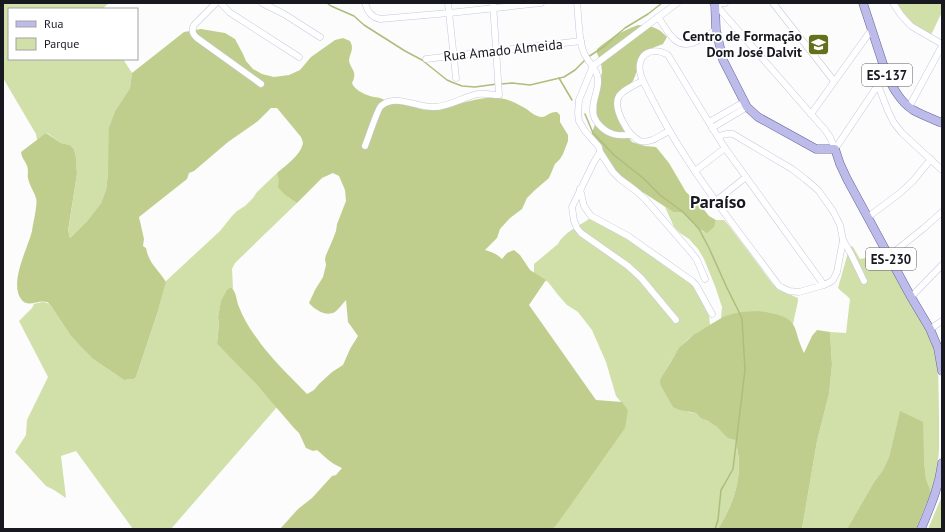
<svg xmlns="http://www.w3.org/2000/svg" width="945" height="532" font-family="'PT Sans',sans-serif">
<style>
.green{fill:#d1dfa8}
.forest{fill:#bfce8d}
.lines{fill:none;stroke-linecap:round;stroke-linejoin:round}
.stream{stroke:#aebd7d;stroke-width:1.5}
.minor-casing{stroke:#c6c7e1;stroke-width:7}
.major-casing{stroke:#65659a;stroke-width:9}
.minor{stroke:#fff;stroke-width:6}
.major{stroke:#bcbbe9;stroke-width:8}
.labels{text-anchor:middle;stroke-width:3.5;stroke-linejoin:round;paint-order:stroke}
.shield{fill:#fff;stroke:#5d5d64;stroke-width:1}
.shield-label{font-size:13px;font-weight:bold;fill:#181821}
.poi-label{font-size:14px;font-weight:bold;fill:#181821;stroke:#fff;text-anchor:end}
.street-label{font-size:14px;fill:#181821;stroke:#fff}
.district-label{font-size:18px;font-weight:bold;fill:#181821;stroke:#fff}
</style>
<rect width="100%" height="100%" fill="#fcfcfc"/>
<g class="green">
<polygon points="3,3 109,3 102,9 9,9 9,59 123,59 132,73 130,88 115,111 109,127 109,166 106,190 101,203 88,220 70,238 68,232 77,174 76,157 74,149 70,145 61,143 47,133 37,140 36,134 3,78"/>
<polygon points="897,3 942,3 942,12 931,35 911,24 899,8"/>
<path d="M277,173L280,180L289,198L297,203L235,263L232,269L233,289L231,287L221,302L218,317L219,324L217,344L257,385L277,407L177,522L171,529H133L76,451L61,456L66,498L54,490L46,486L15,452L26,435L27,420L48,377L19,321L32,308L34,304C42,302 45,300 51,306L71,336L82,348L93,359L124,380L134,379L136,377L158,311L166,281L220,231L232,216L237,211L245,206L253,198L257,192Z"/>
<polygon points="665,207 673,212 684,213 694,225 704,232 715,223 716,220 724,220 730,227 772,283 779,290 798,298 798,301 793,324 785,318 732,314 721,319 722,307 715,286 704,259 698,249 689,239 680,233 674,227"/>
<path d="M589,219L608,227L632,241L671,270L676,273L682,275L694,284L704,304L705,309L709,315L710,325C702,330 693,334 686,341C675,352 668,366 661,379L688,412L696,413C703,420 710,421 717,427C724,432 726,437 735,440C745,471 735,502 718,529H552L555,527L570,504L628,410L616,396L606,362L592,330L578,312L567,305L559,296L548,282L534,273V264L558,244C563,233 579,226 589,219Z"/>
<path d="M851,246L853,247L860,259L866,258L883,249L930,337L938,362L939,415V449L937,473L931,492L926,479L924,460L900,412L889,457L883,470L874,482L847,529H802L817,441L829,394L832,365L830,332L846,333L850,299C847,295 841,292 838,288L849,249Z"/>
<polygon points="942,496 942,529 928,529"/>
</g>
<g class="forest">
<path d="M638,25C651,25 659,28 667,37L663,44L655,47L648,50L639,66L633,81L624,90L619,105V115L625,133L632,142L645,146L656,147L669,163L686,192L701,206L709,216L716,220L714,227L707,233L699,229L684,213L673,212L641,191L630,182L621,178L591,135L596,122L597,105V98L602,72L601,63L597,53V49C610,38 622,31 638,25Z"/>
<path d="M201,29L225,33L235,39L243,54L246,61L253,69L262,74L274,77L289,75L300,70L311,57L335,40L343,38L350,41C351,43 352,45 352,48C352,52 349,56 349,61C351,70 358,71 352,83C354,89 363,94 370,96C377,98 385,97 389,105C403,99 417,111 431,110C453,108 474,96 497,98C506,98 516,103 523,107C529,110 535,117 542,117C545,117 548,114 551,113C553,112 555,112 557,112L560,115V122L568,135V141L563,154L560,159L555,164L549,178L535,190L527,198L522,209L510,218L500,229L497,238L485,250C492,252 497,254 502,259L507,253L514,250L520,255L530,270L546,280L529,305L596,400L622,402L628,410L625,428L555,527L552,529H280L298,509L312,498L332,476L336,475L342,468C332,464 325,457 317,450L313,451L306,448L299,433L294,428L257,385L217,344L219,324L218,317L221,301L227,290L231,287C237,293 236,300 239,307C243,317 249,328 256,337C270,358 289,375 307,394L314,390L319,384L332,372L343,365L350,349L358,336L348,322L346,300C343,303 339,309 335,312C326,317 315,310 309,303L315,290L323,277L326,265L325,259L326,255L333,239L336,231L337,224L339,219L346,201L345,190L339,176L333,173L322,178L297,203C289,198 283,194 278,187L279,180L277,173C284,167 300,155 302,146C304,143 302,140 301,137L277,108H271L258,121L228,142L194,171L189,173L187,179L139,217L144,239L143,246L146,248C149,264 158,269 166,282L158,311L136,377L134,379L124,380L93,359L82,348L71,336L51,306C50,305 48,302 47,302C38,299 28,309 21,299C9,282 28,248 32,231C33,223 38,204 36,198C34,191 29,185 28,178C27,174 29,170 27,166C25,160 22,159 21,152L46,133L61,143L70,145L74,149L76,157L77,174L68,231L70,238L88,220L101,203L106,190L108,174L109,127L115,111L130,88L132,73L184,32Z"/>
<path d="M759,311C770,313 789,315 794,326C796,330 797,334 798,338C800,344 802,349 804,353L812,336L817,330L830,332L832,365L829,394L817,441L802,529H718C735,502 745,471 735,440L728,438L717,427L708,421L701,418L696,413L680,410L673,407L660,384V381L661,378L679,348L693,335L723,317L732,314L742,312Z"/>
<polygon points="900,411 923,422 924,460 926,479 931,492 916,529 847,529 874,482 883,470 889,457"/>
</g>
<g class="lines">
<g class="stream">
<polyline points="327,3 331,6 354,16 364,25 405,51 422,60 447,80 454,83 462,86 475,87 497,84"/>
<polyline points="588,57 605,46 613,38 625,28 648,14 662,3"/>
<polyline points="559,78 572,100"/>
<polyline points="500,84 512,83 530,85 564,77 575,70 585,60"/>
<polyline points="585,114 593,133 614,155 643,178 660,195 683,212 699,229 709,248 727,288 739,312 742,319 745,370 733,469 724,485 721,490 718,520 715,529"/>
</g>
<defs>
<g id="minor">
<path d="M216,3L194,25C191,32 193,34 197,38L261,84"/>
<polyline points="221,3 229,12 299,57"/>
<polyline points="262,3 284,14 320,37"/>
<path d="M365,3C368,12 371,17 380,19L449,13L541,3"/>
<polyline points="448,3 456,78"/>
<path d="M577,3C579,17 578,43 585,55C589,63 597,69 598,79C599,89 593,99 593,109C592,120 603,131 613,134C618,136 625,135 631,135"/>
<polyline points="773,3 834,81"/>
<polyline points="893,3 901,15 911,26 942,44"/>
<polyline points="715,4 825,130 830,137 835,149"/>
<polyline points="715,4 725,3"/>
<path d="M658,17C663,24 669,35 675,40C688,51 705,36 716,30"/>
<polyline points="426,59 581,41"/>
<polyline points="593,66 579,100 578,113 579,121 585,131 599,147 600,152 613,172 620,179 636,191 645,199 691,252 697,260 705,279"/>
<polyline points="593,66 677,3"/>
<path d="M642,81C635,85 624,89 619,96C612,108 628,136 640,141C650,144 661,135 669,131"/>
<polyline points="878,85 888,111 894,123 902,133 942,170"/>
<polyline points="909,107 942,46"/>
<polyline points="811,114 872,29"/>
<polyline points="709,122 744,102"/>
<polyline points="712,128 747,107"/>
<path d="M718,137C723,134 727,133 733,134L792,169L805,179L818,190L833,211L840,225L843,240L837,272L833,280L830,282L824,285L799,292L789,291L779,286C737,229 692,174 659,112C653,100 646,88 641,76C635,56 650,45 668,55C687,86 705,117 725,148L824,285"/>
<path d="M365,146C368,139 377,110 381,106C395,93 417,108 434,107C449,107 463,97 478,94C485,93 493,95 499,95L493,3"/>
<polyline points="835,149 878,85 886,70"/>
<polyline points="600,152 594,162 572,207 574,221 577,228 581,233 628,266 641,278 676,320"/>
<polyline points="695,171 725,148"/>
<polyline points="580,189 584,206 591,216 628,236 692,281 696,285 712,314"/>
<polyline points="716,201 746,177"/>
<polyline points="868,217 900,193 913,181 931,159"/>
<polyline points="843,240 851,254 864,281"/>
<polyline points="889,256 924,228 942,212"/>
<polyline points="911,297 942,265"/>
<polyline points="930,329 942,321"/>
</g>
<g id="major">
<polyline points="714,3 715,4 716,30 723,60 747,107 758,117 816,149 835,149 840,164 847,179 911,297 930,329 938,348 942,371"/>
<path d="M863,3L886,73C892,86 900,102 913,110C922,115 933,119 942,123"/>
<path d="M921,529C930,507 939,488 942,463"/>
</g>
</defs>
<use href="#minor" class="minor-casing"/>
<use href="#major" class="major-casing"/>
<use href="#minor" class="minor"/>
<use href="#major" class="major"/>
</g>
<defs>
<symbol id="school-square" viewBox="-11 -11 22 22"><rect x="-9" y="-9" width="18" height="18" rx="4" fill="#63711d" stroke="#fff"/><path d="M0-5L7-2L0 1L-7-2ZM-4 1L0 2.5L4 1V4Q0 6-4 4Z" fill="#fff"/></symbol>
</defs>
<g fill-rule="evenodd">
<use href="#school-square" x="806" y="32" width="25" height="25"/>
</g>
<g class="labels">
<g class="shield">
<rect x="862" y="64" width="50" height="22" rx="3"/>
<rect x="866" y="248" width="50" height="22" rx="3"/>
</g>
<g class="shield-label">
<text x="887" y="80">ES-137</text>
<text x="891" y="264">ES-230</text>
</g>
<g class="poi-label">
<text x="802" y="41">Centro de Formação<tspan x="802" dy="16">Dom José Dalvit</tspan></text>
</g>
<g class="street-label">
<text transform="translate(503 50) rotate(-6)" y="5">Rua Amado Almeida</text>
</g>
<g class="district-label">
<text x="718" y="208">Paraíso</text>
</g>
</g>
<rect width="945" height="532" fill="none" stroke="#181821" stroke-width="8"/>
<rect x="8" y="8" width="130" height="52" fill="#ffffff" stroke="#a3a3a6"/>
<rect x="16" y="21" width="20" height="6" fill="#bcbbe9" stroke="#a3a3a6"/>
<text x="44" y="28" font-size="12" fill="#181821">Rua</text>
<rect x="16" y="38" width="20" height="12" fill="#d1dfa8" stroke="#a3a3a6"/>
<text x="44" y="48" font-size="12" fill="#181821">Parque</text>
</svg>
